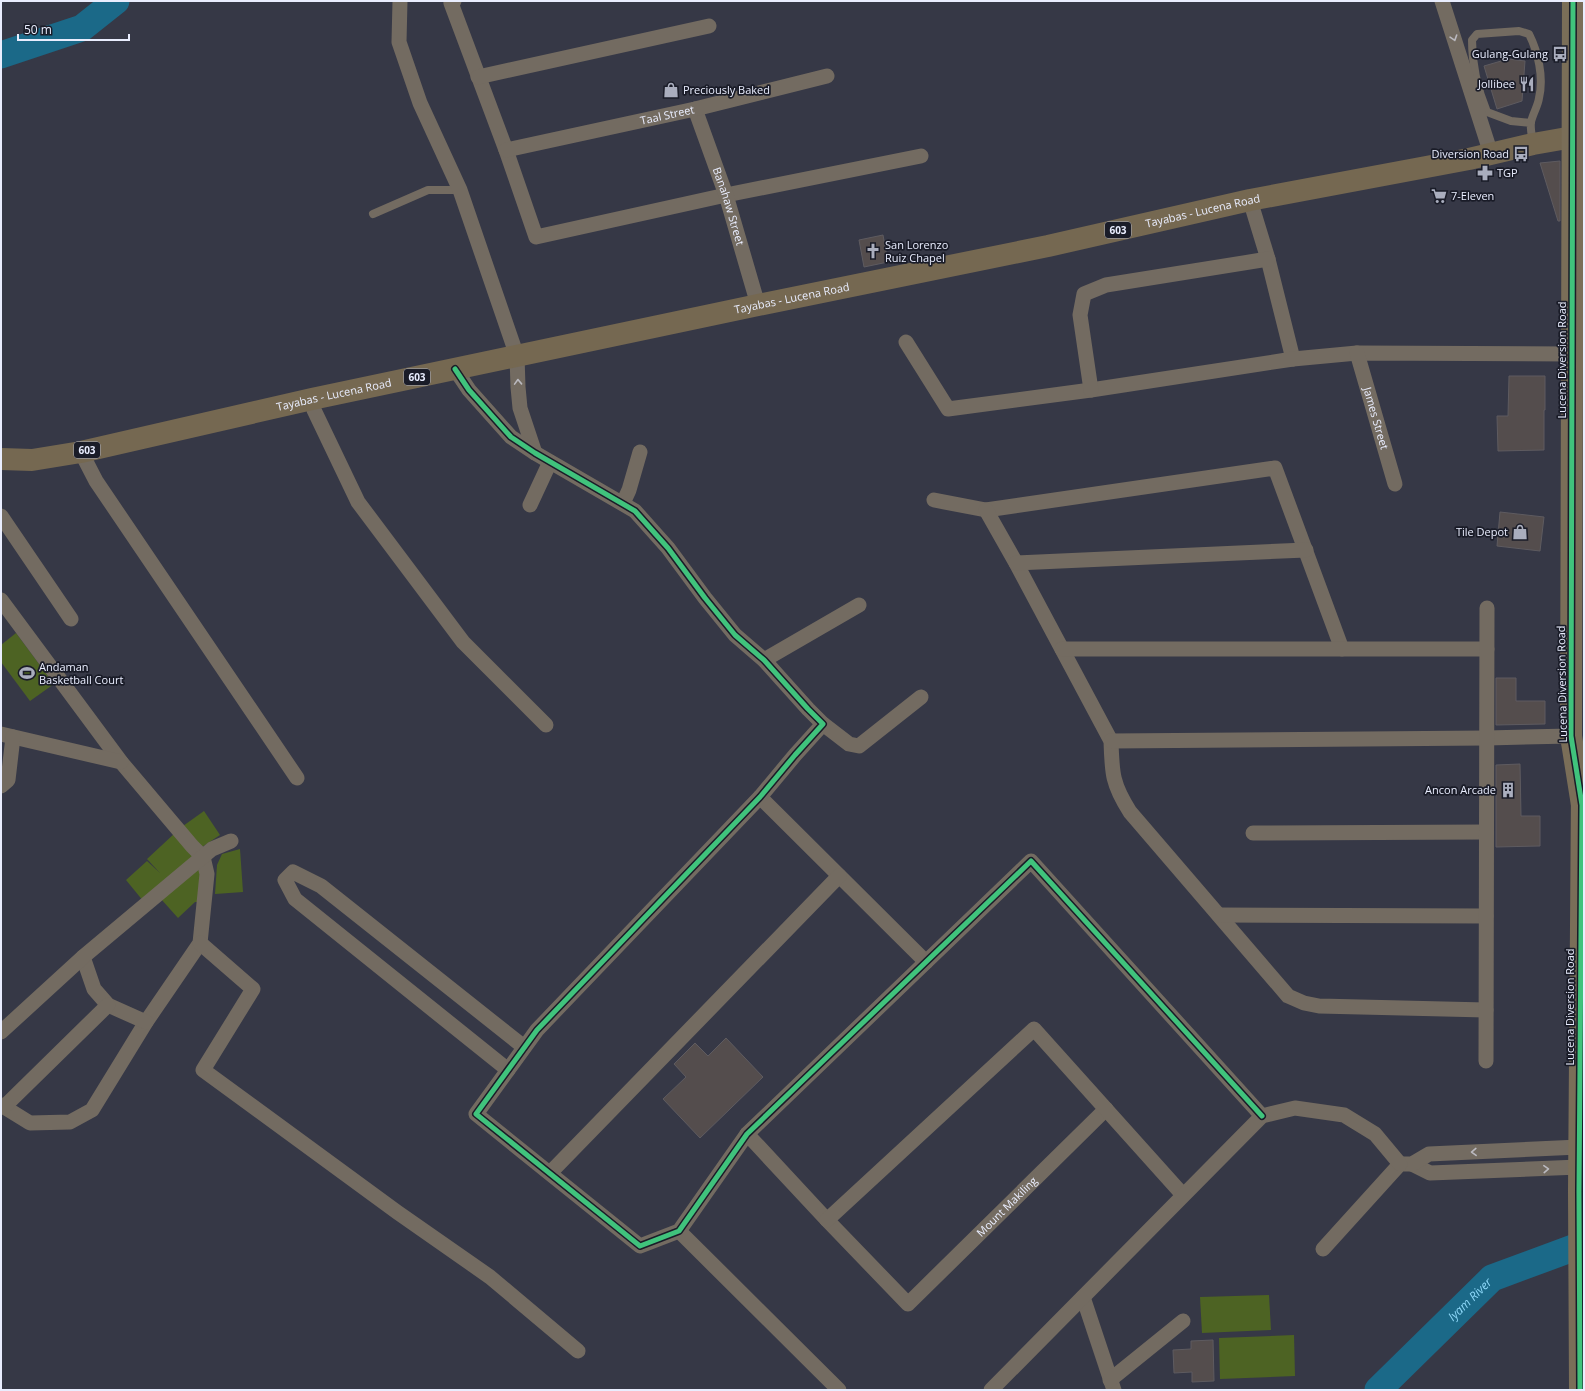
<svg xmlns="http://www.w3.org/2000/svg" width="1585" height="1391" font-family="'Open Sans',sans-serif">
<style>
.green{fill:#4d6323}
.lines{fill:none;stroke-linecap:round;stroke-linejoin:round}
.river{stroke:#1b6988;stroke-width:27}
.building{fill:#544d4d;stroke:#5e5b60}
.service{stroke:#736b61;stroke-width:8}
.minor{stroke:#736b61;stroke-width:15}
.primary{stroke:#756851;stroke-width:22}
.trunk{stroke:#7a6e58;stroke-width:22}
.cycleway-casing{stroke:#1a1c28;stroke-width:8}
.cycleway{stroke:#40c37c;stroke-width:5}
.oneway{stroke:#bab9bf}
.labels{text-anchor:middle;stroke-width:3.5;stroke-linejoin:round;paint-order:stroke}
.shield{fill:#1a1c28;stroke:#abaebe;stroke-width:1}
.shield-label{font-size:10px;font-weight:bold;fill:#e9edfe}
.poi-label{font-size:11px;fill:#e9edfe;stroke:#1a1c28;text-anchor:end}
.street-label{font-size:11px;fill:#e9edfe;stroke:#1a1c28}
.water-label{font-size:12px;font-style:italic;fill:#8dd7f8;stroke:#1a1c28}
</style>
<rect width="100%" height="100%" fill="#363846"/>
<g class="green">
<polygon points="16,633 54,684 30,701 1,662 1,645"/>
<polygon points="204,811 220,835 199,849 183,826"/>
<polygon points="175,833 196,859 144,902 126,880 147,861 160,873 147,859"/>
<polygon points="240,849 243,892 215,894 217,865 222,854"/>
<polygon points="201,859 201,902 195,902 178,918 161,899"/>
<polygon points="1269,1295 1271,1330 1202,1333 1200,1297"/>
<polygon points="1294,1335 1295,1376 1220,1379 1219,1338"/>
</g>
<g class="lines">
<g class="river">
<polyline points="1,55 82,28 116,1"/>
<path id="s1" d="M1378,1390L1492,1278L1584,1244"/>
</g>
</g>
<g class="building">
<polygon points="1508,59 1525,61 1522,101 1497,109 1484,66"/>
<polygon points="1560,161 1560,221 1558,221 1540,163"/>
<polygon points="883,235 888,262 864,267 859,240"/>
<polygon points="1509,376 1545,376 1545,410 1544,410 1544,450 1498,451 1497,416 1508,416"/>
<polygon points="1500,512 1544,517 1540,551 1497,546"/>
<polygon points="1496,678 1516,678 1516,701 1545,701 1545,724 1496,725"/>
<polygon points="1520,764 1521,816 1540,816 1540,846 1496,847 1496,765"/>
<polygon points="726,1038 763,1077 700,1138 663,1099 686,1077 674,1064 695,1043 708,1056"/>
<polygon points="1213,1340 1214,1381 1192,1382 1192,1372 1174,1373 1173,1350 1191,1349 1191,1341"/>
</g>
<g class="lines">
<g class="service">
<path d="M1531,123L1511,121L1487,112C1478,90 1472,64 1472,40L1477,34L1519,31L1529,34C1538,52 1544,77 1539,98C1538,106 1533,113 1531,122C1530,128 1532,137 1533,143"/>
<polyline points="373,214 428,190 460,190"/>
</g>
<g class="minor">
<polyline points="400,1 399,42 420,103 460,190 517,356 518,387 520,408 535,453"/>
<polyline points="454,1 451,3 506,150 536,237 726,195 921,156"/>
<polyline points="1442,1 1491,154"/>
<polyline points="478,77 709,26"/>
<path id="s2" d="M695,109L726,195L758,305"/>
<path id="s3" d="M506,150L695,109L827,76"/>
<polyline points="1250,200 1268,259 1293,359"/>
<polyline points="906,342 948,409 1091,390 1293,359 1357,353 1572,354"/>
<path id="s4" d="M1357,353L1395,484"/>
<polyline points="455,369 469,390 511,437 535,453 635,511 668,548 705,598 735,635 764,660 808,709 823,724 795,755 760,797 537,1030 476,1114 640,1246 679,1231 747,1134 1031,861 1262,1116"/>
<polyline points="1091,390 1080,315 1084,294 1106,285 1268,259"/>
<polyline points="312,399 314,410 358,502 463,642 546,725"/>
<polyline points="81,452 96,481 297,778"/>
<polyline points="934,500 986,510 1275,468 1342,649"/>
<polyline points="623,503 629,490 640,452"/>
<polyline points="530,505 550,462"/>
<path d="M986,510L1016,563L1111,741C1112,773 1112,784 1130,812L1288,996L1304,1003L1319,1006L1486,1010"/>
<polyline points="1,516 71,619"/>
<polyline points="1016,563 1306,550"/>
<polyline points="1,600 121,762 192,846 203,857 207,874 200,943 146,1022 92,1110 70,1122 30,1123 1,1105"/>
<polyline points="1062,649 1487,649"/>
<polyline points="764,660 859,605"/>
<polyline points="823,724 849,744 859,746 921,697"/>
<polyline points="1,734 121,762"/>
<polyline points="1111,741 1487,738 1571,736"/>
<polyline points="1,786 8,780 13,737"/>
<polyline points="760,797 926,962"/>
<polyline points="1253,833 1486,832"/>
<polyline points="1219,915 1486,916"/>
<polyline points="200,943 253,989 203,1070 397,1212 490,1277 578,1351"/>
<polyline points="83,957 94,989 108,1005 146,1022"/>
<polyline points="1,1032 83,957 212,849 231,841"/>
<polyline points="1486,1061 1487,608"/>
<polyline points="508,1070 295,899 285,880 293,872 321,886 524,1047"/>
<polyline points="4,1107 108,1005"/>
<path id="s5" d="M747,1134L827,1220L908,1304L1106,1109"/>
<polyline points="1412,1164 1430,1173 1579,1167"/>
<polyline points="550,1173 839,876"/>
<polyline points="827,1220 1034,1029 1183,1195"/>
<polyline points="679,1231 839,1390"/>
<polyline points="1323,1249 1400,1164 1412,1164 1429,1154 1579,1147"/>
<polyline points="1083,1297 1114,1390"/>
<polyline points="1110,1380 1183,1321"/>
<polyline points="991,1390 1262,1116 1295,1108 1344,1115 1375,1134 1400,1164"/>
</g>
<path class="primary" id="s6" d="M1,459L32,460L81,452L312,399L758,305L1048,246L1250,200L1469,159L1533,144L1584,135"/>
<g class="trunk">
<polyline points="1573,1 1571,736 1582,805"/>
<polyline points="1580,1390 1579,1192 1582,791"/>
</g>
<defs>
<g id="cycleway">
<polyline points="1573,1 1571,736 1582,805 1579,1192 1580,1390"/>
<polyline points="455,369 469,390 511,437 535,453 635,511 668,548 705,598 735,635 764,660 808,709 823,724 795,755 760,797 537,1030 476,1114 640,1246 679,1231 747,1134 1031,861 1262,1116"/>
</g>
</defs>
<use href="#cycleway" class="cycleway-casing"/>
<use href="#cycleway" class="cycleway"/>
</g>
<defs><path id="oneway-chevron" d="M-2-3.5L2.5 0L-2 3.5" fill="none" stroke-width="1.6" stroke-linecap="round" stroke-linejoin="round"/></defs>
<g class="oneway">
<use href="#oneway-chevron" transform="translate(1454 38) rotate(72)"/>
<use href="#oneway-chevron" transform="translate(518 382) rotate(-92)"/>
<use href="#oneway-chevron" transform="translate(1474 1152) rotate(178)"/>
<use href="#oneway-chevron" transform="translate(1546 1169) rotate(-3)"/>
</g>
<defs>
<symbol id="bus-bare" viewBox="-9 -9 18 18"><path d="M-5-6H5V4H4V6H2V4H-2V6H-4V4H-5ZM-3.5-4V0h7V-4ZM-3.5 1.2v1.5H-2V1.2ZM2 1.2v1.5H3.5V1.2Z" fill="#aaaebe" stroke="#1a1c28" stroke-width="2.5" paint-order="stroke"/></symbol>
<symbol id="restaurant-bare" viewBox="-9 -9 18 18"><path d="M-5-6h1v4h1v-4h1v4h1v-4h1v5L-1.5 .5V6h-2V.5L-5-1ZM5-6V6H3V1.5H1.5Q1.5-4 5-6Z" fill="#aaaebe" stroke="#1a1c28" stroke-width="2.5" paint-order="stroke"/></symbol>
<symbol id="shop-bare" viewBox="-9 -9 18 18"><path d="M-5-2.5h2.3a2.7 3.5 0 0 1 5.4 0H5L5.5 6h-11ZM-1.5-2.5h3a1.5 2.3 0 0 0-3 0Z" fill="#aaaebe" stroke="#1a1c28" stroke-width="2.5" paint-order="stroke"/></symbol>
<symbol id="pharmacy-bare" viewBox="-9 -9 18 18"><path d="M-2-6h4v4h4v4h-4v4h-4v-4h-4v-4h4Z" fill="#aaaebe" stroke="#1a1c28" stroke-width="2.5" paint-order="stroke"/></symbol>
<symbol id="supermarket-bare" viewBox="-9 -9 18 18"><path d="M-6-5.5h2.5l.6 2H6L4.5 2H-2.5L-4.4-4H-6ZM-1.5 3.2a1.3 1.3 0 1 0 .1 0ZM3 3.2a1.3 1.3 0 1 0 .1 0Z" fill="#aaaebe" stroke="#1a1c28" stroke-width="2.5" paint-order="stroke"/></symbol>
<symbol id="church-bare" viewBox="-9 -9 18 18"><path d="M-1.2-6h2.4v3.5h3.3v2.4h-3.3V6h-2.4V-.1h-3.3v-2.4h3.3Z" fill="#aaaebe" stroke="#1a1c28" stroke-width="2.5" paint-order="stroke"/></symbol>
<symbol id="stadium-bare" viewBox="-9 -9 18 18"><path d="M0-5a6.5 5 0 1 0 0 10a6.5 5 0 1 0 0-10ZM-3.5-1.8h7v3.6h-7Z" fill="#aaaebe" stroke="#1a1c28" stroke-width="2.5" paint-order="stroke"/></symbol>
<symbol id="building-bare" viewBox="-9 -9 18 18"><path d="M-4-6H4V6H1V3H-1V6H-4ZM-2.5-4.3h1.7v1.8h-1.7ZM.8-4.3h1.7v1.8H.8ZM-2.5-1h1.7V.8h-1.7ZM.8-1h1.7V.8H.8Z" fill="#aaaebe" stroke="#1a1c28" stroke-width="2.5" paint-order="stroke"/></symbol>
</defs>
<g fill-rule="evenodd">
<use href="#bus-bare" x="1549" y="43" width="22" height="22"/>
<use href="#restaurant-bare" x="1516" y="73" width="22" height="22"/>
<use href="#shop-bare" x="660" y="79" width="22" height="22"/>
<use href="#bus-bare" x="1510" y="143" width="22" height="22"/>
<use href="#pharmacy-bare" x="1474" y="162" width="22" height="22"/>
<use href="#supermarket-bare" x="1428" y="185" width="22" height="22"/>
<use href="#church-bare" x="862" y="240" width="22" height="22"/>
<use href="#shop-bare" x="1509" y="521" width="22" height="22"/>
<use href="#stadium-bare" x="16" y="662" width="22" height="22"/>
<use href="#building-bare" x="1497" y="779" width="22" height="22"/>
</g>
<g class="labels">
<g class="shield">
<rect x="1105" y="222" width="26" height="16" rx="3"/>
<rect x="404" y="369" width="26" height="16" rx="3"/>
<rect x="74" y="442" width="26" height="16" rx="3"/>
</g>
<g class="shield-label">
<text x="1118" y="234">603</text>
<text x="417" y="381">603</text>
<text x="87" y="454">603</text>
</g>
<g class="poi-label">
<text x="1548" y="58">Gulang-Gulang</text>
<text x="1515" y="88">Jollibee</text>
<text x="683" y="94" text-anchor="start">Preciously Baked</text>
<text x="1509" y="158">Diversion Road</text>
<text x="1497" y="177" text-anchor="start">TGP</text>
<text x="1451" y="200" text-anchor="start">7-Eleven</text>
<text x="885" y="249" text-anchor="start">San Lorenzo<tspan x="885" dy="13">Ruiz Chapel</tspan></text>
<text x="1508" y="536">Tile Depot</text>
<text x="39" y="671" text-anchor="start">Andaman<tspan x="39" dy="13">Basketball Court</tspan></text>
<text x="1496" y="794">Ancon Arcade</text>
</g>
<g class="street-label">
<text dy="4" stroke="none"><textPath href="#s3" startOffset="165">Taal Street</textPath></text>
<text dy="4" stroke="none"><textPath href="#s2" startOffset="103">Banahaw Street</textPath></text>
<text dy="4" stroke="none"><textPath href="#s6" startOffset="1228">Tayabas - Lucena Road</textPath></text>
<text dy="4" stroke="none"><textPath href="#s6" startOffset="808">Tayabas - Lucena Road</textPath></text>
<text transform="translate(1562 360) rotate(-90)" y="4">Lucena Diversion Road</text>
<text dy="4" stroke="none"><textPath href="#s6" startOffset="340">Tayabas - Lucena Road</textPath></text>
<text dy="4" stroke="none"><textPath href="#s4" startOffset="68">James Street</textPath></text>
<text transform="translate(1562 684) rotate(-91)" y="4">Lucena Diversion Road</text>
<text transform="translate(1570 1007) rotate(-90)" y="4">Lucena Diversion Road</text>
<text dy="4" stroke="none"><textPath href="#s5" startOffset="373">Mount Makiling</textPath></text>
</g>
<g class="water-label">
<text dy="4" stroke="none"><textPath href="#s1" startOffset="129">Iyam River</textPath></text>
</g>
</g>
<rect width="1585" height="1391" fill="none" stroke="#e9edfe" stroke-width="4"/>
<path d="M18 34v6h111v-6" fill="none" stroke="#e9edfe" stroke-width="2"/>
<text x="24" y="34" font-size="12" fill="#e9edfe" stroke="#1a1c28" stroke-width="3" paint-order="stroke">50 m</text>
</svg>
